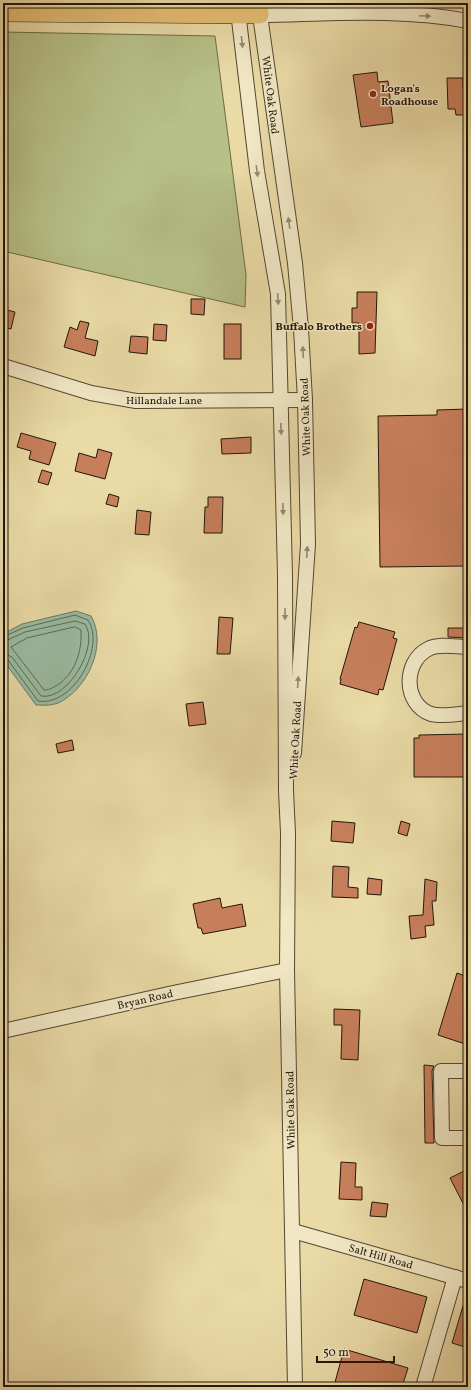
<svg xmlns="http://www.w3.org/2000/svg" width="471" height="1390" font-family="Vollkorn,serif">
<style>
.green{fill:#b6c087;stroke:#6c6b49}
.water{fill:#99bba1;stroke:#697965}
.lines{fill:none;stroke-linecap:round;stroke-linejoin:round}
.shore{stroke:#5d6856;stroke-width:1}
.building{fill:#c77f5b;stroke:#21160b}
.minor-casing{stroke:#534732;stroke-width:16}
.major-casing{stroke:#21160b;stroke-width:18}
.minor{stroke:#f1e7c5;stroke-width:14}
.major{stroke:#e4bd73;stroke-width:17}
.oneway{fill:#938971}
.poi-dot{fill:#8f2418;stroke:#f1e7c5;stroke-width:1.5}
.labels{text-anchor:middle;stroke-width:3;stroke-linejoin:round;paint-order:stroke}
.poi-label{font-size:11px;font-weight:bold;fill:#21160b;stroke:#f1e7c5;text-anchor:start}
.street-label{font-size:11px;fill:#21160b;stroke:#f1e7c5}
</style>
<rect width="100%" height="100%" fill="#e9daa6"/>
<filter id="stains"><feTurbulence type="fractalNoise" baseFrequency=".005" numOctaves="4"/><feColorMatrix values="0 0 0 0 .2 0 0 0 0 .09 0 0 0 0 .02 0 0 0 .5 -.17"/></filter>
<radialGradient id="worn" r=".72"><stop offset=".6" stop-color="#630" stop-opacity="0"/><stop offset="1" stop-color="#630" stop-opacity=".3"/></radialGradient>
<polygon class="green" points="3,32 215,36 246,275 245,307 3,251"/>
<path class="water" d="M76,611L91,616C108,645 87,690 58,703C50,706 44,705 36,705L3,660V634L22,624Z"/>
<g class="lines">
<g class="shore">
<path d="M75,627L81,630C82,651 76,671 59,684C54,687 50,690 44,690L11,647L27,638Z"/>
<path d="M3,637L23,628L75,615L88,620C106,647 73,707 38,701L8,660L3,658"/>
<path d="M3,642L25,632L75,621L85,624C100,645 68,701 41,696L12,657L3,653"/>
</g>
</g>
<g class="building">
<polygon points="377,72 378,82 388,81 393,123 361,127 353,75"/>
<polygon points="447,78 463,78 463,88 465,87 465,115 456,115 455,109 448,109"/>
<polygon points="357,292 377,292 375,353 359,354 359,323 352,323 352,308 357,308"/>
<polygon points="191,299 205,299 204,315 191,314"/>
<polygon points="3,309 15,312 11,329 3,327"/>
<polygon points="80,321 89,323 85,338 98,341 95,356 64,347 70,327 77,330"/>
<polygon points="154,324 167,325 166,341 153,340"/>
<rect x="224" y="324" width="17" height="35"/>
<polygon points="131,336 148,337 147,354 129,352"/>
<polygon points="468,409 468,566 380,567 378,416 437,415 437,410"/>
<polygon points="21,433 56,443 49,465 29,459 31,451 17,447"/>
<polygon points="251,437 251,453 222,454 221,439"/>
<polygon points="98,449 112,453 105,479 75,471 79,453 96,458"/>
<polygon points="42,470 52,473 48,485 38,482"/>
<polygon points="109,494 119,497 117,507 106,504"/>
<polygon points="208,497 223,497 222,533 204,533 205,507 208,507"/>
<polygon points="137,510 151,512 149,535 135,534"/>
<polygon points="219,617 233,618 230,654 217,654"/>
<polygon points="359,622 395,632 393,638 397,639 383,690 379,689 378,695 340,684 341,679 340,679 355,627 357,628"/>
<polygon points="448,628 468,628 468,638 448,637"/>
<polygon points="203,702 206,724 189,726 186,704"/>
<polygon points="468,734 468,777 414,777 414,738 419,738 419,735"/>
<polygon points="72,740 74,750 58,753 56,744"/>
<polygon points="332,821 355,823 353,843 331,841"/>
<polygon points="401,821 410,824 407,836 398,833"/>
<polygon points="333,866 349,867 348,887 358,888 358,898 332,897"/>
<polygon points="368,878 382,880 381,895 367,894"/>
<polygon points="425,879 437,882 436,901 432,901 434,925 425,926 426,937 411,939 409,916 423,915"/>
<polygon points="220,898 222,908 242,904 246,926 203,934 201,928 198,928 193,904"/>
<polygon points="457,973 468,977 468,1045 438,1035"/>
<polygon points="334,1009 360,1010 358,1060 341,1059 342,1025 334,1025"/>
<polygon points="424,1065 434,1066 432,1071 434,1143 425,1143"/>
<polygon points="341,1162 356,1163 355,1187 362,1187 362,1200 339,1199"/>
<polygon points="468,1169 468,1213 450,1178"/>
<polygon points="372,1202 388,1204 386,1217 370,1216"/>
<polygon points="364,1279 427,1297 417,1333 354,1315"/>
<polygon points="466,1296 468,1296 468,1348 452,1343"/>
<polygon points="344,1349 408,1368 402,1387 334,1386"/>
</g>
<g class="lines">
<defs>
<g id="minor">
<polyline points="237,3 257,171 278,294 285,575 286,791 288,833 287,970 295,1387"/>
<polyline points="3,366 91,393 136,401 305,400"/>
<path d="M468,647C456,647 439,643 428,649C403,662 403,704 431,714C442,717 457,714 468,713"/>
<path d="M294,753L308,544L305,400L301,329L295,263L260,15C329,14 400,8 468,21"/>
<polyline points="3,1031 173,993 287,970"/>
<polyline points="468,1071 441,1071 442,1138 468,1138"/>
<polyline points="293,1231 468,1281"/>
<polyline points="423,1387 455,1277"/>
</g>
<polyline id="major" points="3,13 260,15 259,3"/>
</defs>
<use href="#minor" class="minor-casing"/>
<use href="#major" class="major-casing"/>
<use href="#minor" class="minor"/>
<use href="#major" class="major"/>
</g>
<defs><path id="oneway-solid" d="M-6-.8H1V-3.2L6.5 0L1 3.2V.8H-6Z"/></defs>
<g class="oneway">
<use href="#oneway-solid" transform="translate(425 16) rotate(3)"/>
<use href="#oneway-solid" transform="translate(242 42) rotate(84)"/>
<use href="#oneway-solid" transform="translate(257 171) rotate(82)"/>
<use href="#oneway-solid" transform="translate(289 223) rotate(-98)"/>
<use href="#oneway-solid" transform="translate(278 299) rotate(87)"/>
<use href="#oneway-solid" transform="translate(303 352) rotate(-93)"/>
<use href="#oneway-solid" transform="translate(281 429) rotate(89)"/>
<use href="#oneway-solid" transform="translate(283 509) rotate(89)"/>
<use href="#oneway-solid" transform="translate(307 552) rotate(-87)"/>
<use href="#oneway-solid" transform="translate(285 614) rotate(90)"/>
<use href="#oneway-solid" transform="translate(298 682) rotate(-86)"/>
</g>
<g class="poi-dot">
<circle cx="373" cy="94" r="4"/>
<circle cx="370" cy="326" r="4"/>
</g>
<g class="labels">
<g class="poi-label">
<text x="381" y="92">Logan's<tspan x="381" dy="13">Roadhouse</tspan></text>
<text x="362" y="330" text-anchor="end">Buffalo Brothers</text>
</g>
<g class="street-label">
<text transform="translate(271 95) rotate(83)" y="4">White Oak Road</text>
<text x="164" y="404">Hillandale Lane</text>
<text transform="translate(305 417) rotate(-92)" y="4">White Oak Road</text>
<text transform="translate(295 740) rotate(-87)" y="4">White Oak Road</text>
<text transform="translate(145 999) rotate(-13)" y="4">Bryan Road</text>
<text transform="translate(290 1110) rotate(-91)" y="4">White Oak Road</text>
<text transform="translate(381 1256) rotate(16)" y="4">Salt Hill Road</text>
</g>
</g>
<rect width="471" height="1390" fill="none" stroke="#e9daa6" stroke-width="16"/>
<rect x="4" y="4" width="463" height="1382" fill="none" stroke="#21160b" stroke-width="2"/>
<rect x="8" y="8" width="455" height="1374" fill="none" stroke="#21160b"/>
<path d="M317 1356v6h77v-6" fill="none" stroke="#21160b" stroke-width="2"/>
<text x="323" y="1356" font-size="12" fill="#21160b" stroke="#f1e7c5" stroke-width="3" paint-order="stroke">50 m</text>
<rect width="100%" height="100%" filter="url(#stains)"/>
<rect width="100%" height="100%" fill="url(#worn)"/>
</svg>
